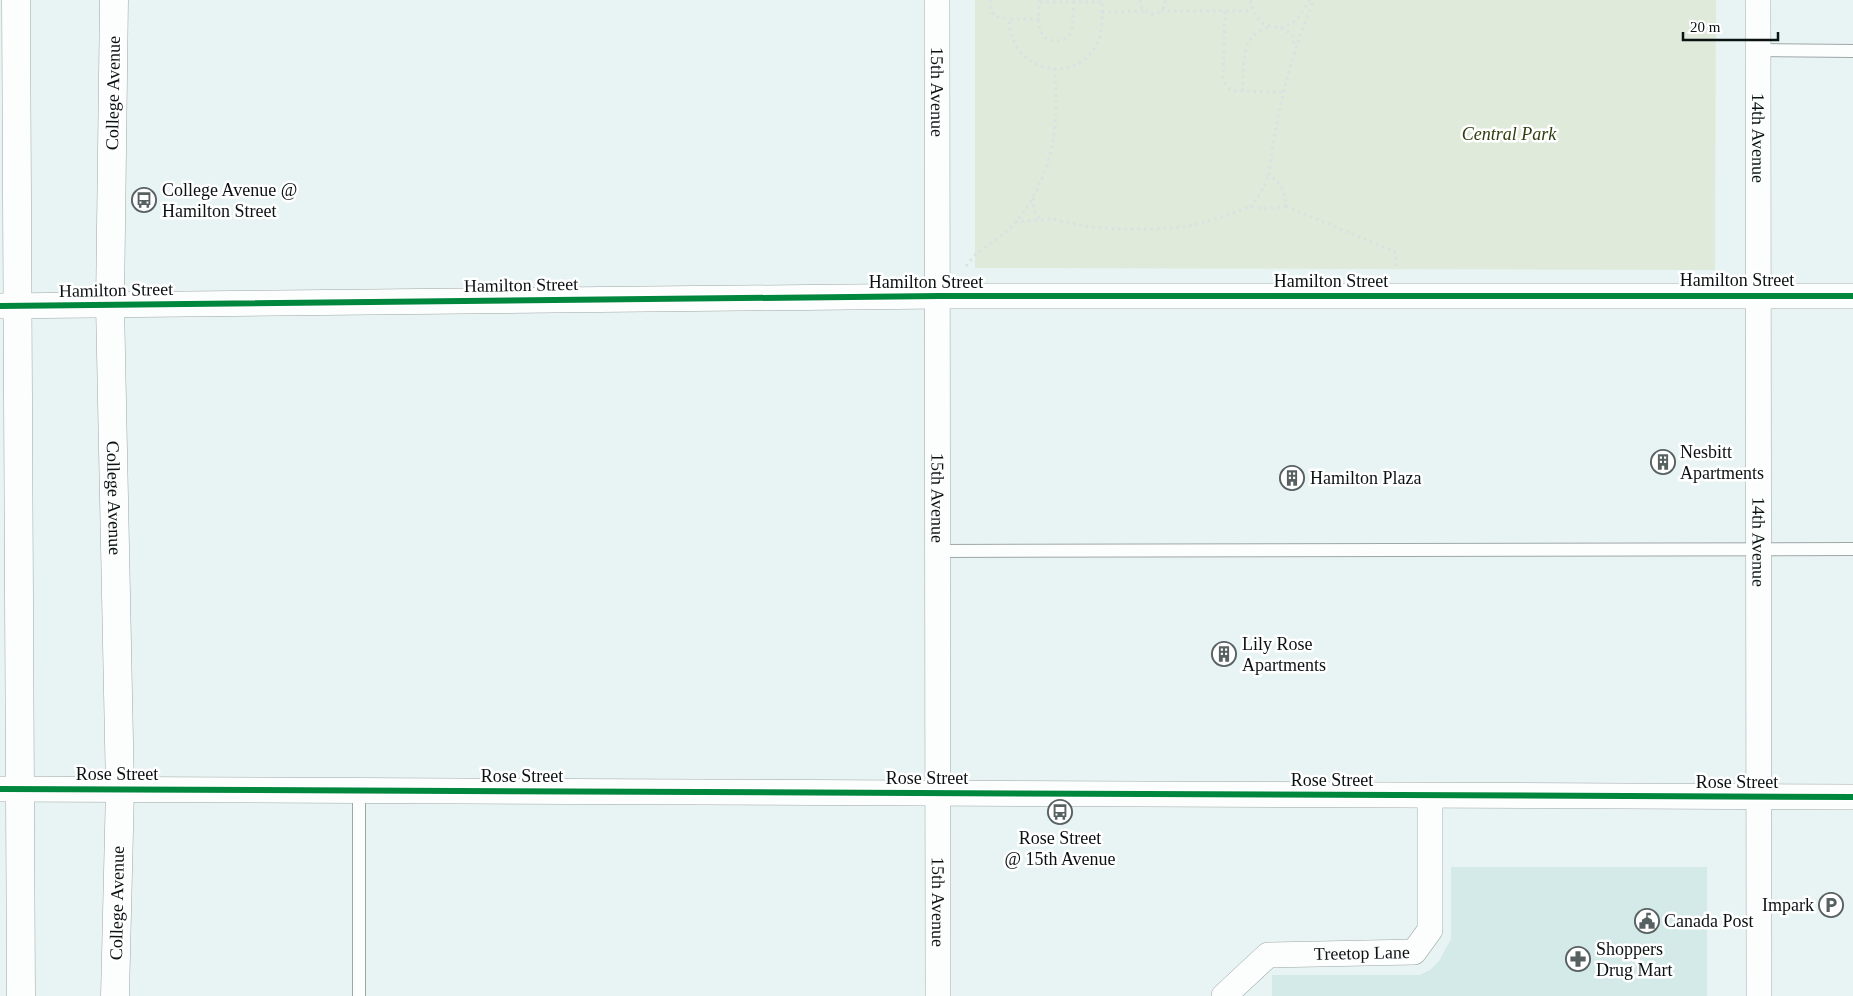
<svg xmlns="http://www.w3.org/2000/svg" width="1853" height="996" font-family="Georgia,serif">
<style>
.built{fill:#d4eae9}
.green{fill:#dfeadb}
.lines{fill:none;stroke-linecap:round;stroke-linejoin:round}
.lane-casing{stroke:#9ea7a6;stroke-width:14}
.street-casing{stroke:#9ea7a6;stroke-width:26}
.secondary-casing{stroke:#9ea7a6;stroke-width:29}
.path{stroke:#dde0e0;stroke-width:3;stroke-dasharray:2.5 4;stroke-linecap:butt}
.lane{stroke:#fcfdfd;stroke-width:12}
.street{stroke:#fcfdfd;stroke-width:25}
.secondary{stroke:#fcfdfd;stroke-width:28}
.cycleway-casing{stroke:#fff;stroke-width:9}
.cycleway{stroke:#00873e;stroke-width:6}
.labels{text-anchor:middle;stroke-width:5;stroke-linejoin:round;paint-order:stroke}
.street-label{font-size:18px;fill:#0b1212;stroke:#fff}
.park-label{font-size:18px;font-style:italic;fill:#2f3c0c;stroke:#fff}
.poi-label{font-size:18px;fill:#0b1212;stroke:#fff;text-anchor:start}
</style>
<rect width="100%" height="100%" fill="#e8f4f4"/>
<polygon class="built" points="1451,867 1707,867 1707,996 1272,996 1272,975 1420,975 1430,970 1439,961 1451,939"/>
<polygon class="green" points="975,0 1716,0 1715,270 975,268"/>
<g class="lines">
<defs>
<g id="lane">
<polyline points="1758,50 1853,51"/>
<polyline points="939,551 1853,549"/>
<polyline points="359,790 359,996"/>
</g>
<g id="street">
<path id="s1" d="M937,0L938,996"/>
<path id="s2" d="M1758,0L1759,996"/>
<polyline points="0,306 939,296 1853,296"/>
<polyline points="0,789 1853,797"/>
<path id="s3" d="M1224,996L1268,955L1414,952L1430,930V796"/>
</g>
<g id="secondary">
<polyline points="16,0 21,996"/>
<path id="s4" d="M114,0L110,304L120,789L115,996"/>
</g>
</defs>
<use href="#lane" class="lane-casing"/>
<use href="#street" class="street-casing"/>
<use href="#secondary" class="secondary-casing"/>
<g class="path">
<polyline points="990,0 991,11 996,17 1009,19"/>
<path d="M1040,0C1039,15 1034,40 1055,41C1063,41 1068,37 1072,31L1074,0"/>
<path d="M1140,0L1142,9L1151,14C1160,14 1166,8 1165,0"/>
<path d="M1251,0C1251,24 1278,36 1296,20C1302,14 1305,6 1310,0"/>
<polyline points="1040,2 1102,2"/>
<polyline points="1161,11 1252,11"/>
<path d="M1225,11L1223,77C1225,85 1228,90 1236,91L1283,92"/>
<polyline points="1102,12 1143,11"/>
<path d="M1039,19H1009C1009,72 1079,89 1099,39C1103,27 1102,13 1102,0"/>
<polyline points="1281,28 1292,34 1295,47"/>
<path d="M1243,91C1244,66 1239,34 1270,27"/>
<polyline points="1033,198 1034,210 1039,219"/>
<polyline points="1286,206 1395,252 1396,268"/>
<polyline points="1250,207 1261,192 1269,175"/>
<path d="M1015,222L1051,219L1085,226L1118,229H1151L1184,227L1206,222L1250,207L1265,209L1286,206C1286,192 1280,183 1269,175C1276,114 1290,57 1314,0"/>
<path d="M966,266C970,261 974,255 979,252C989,244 1000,238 1009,229C1051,187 1061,125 1054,69"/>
</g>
<use href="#lane" class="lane"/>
<use href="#street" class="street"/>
<use href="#secondary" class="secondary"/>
<defs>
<g id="cycleway">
<polyline points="0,306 939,296 1853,296"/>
<polyline points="0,789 1853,797"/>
</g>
</defs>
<use href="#cycleway" class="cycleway-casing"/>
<use href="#cycleway" class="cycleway"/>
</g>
<defs>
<symbol id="bus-ring" viewBox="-11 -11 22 22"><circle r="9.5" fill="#fff" stroke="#586161" stroke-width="1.5"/><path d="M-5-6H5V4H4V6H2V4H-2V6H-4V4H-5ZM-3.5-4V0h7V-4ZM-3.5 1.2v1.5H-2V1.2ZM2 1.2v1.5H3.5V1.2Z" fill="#586161"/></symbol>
<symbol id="building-ring" viewBox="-11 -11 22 22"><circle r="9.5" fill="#fff" stroke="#586161" stroke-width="1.5"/><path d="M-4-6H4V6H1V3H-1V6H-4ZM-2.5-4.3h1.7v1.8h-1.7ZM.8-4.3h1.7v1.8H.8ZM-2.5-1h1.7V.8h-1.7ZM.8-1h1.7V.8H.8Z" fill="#586161"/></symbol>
<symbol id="parking-ring" viewBox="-11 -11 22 22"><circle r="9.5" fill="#fff" stroke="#586161" stroke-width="1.5"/><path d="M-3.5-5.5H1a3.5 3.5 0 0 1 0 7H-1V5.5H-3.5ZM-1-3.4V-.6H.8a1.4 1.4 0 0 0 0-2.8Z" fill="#586161"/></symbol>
<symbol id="civic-ring" viewBox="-11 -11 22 22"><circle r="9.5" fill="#fff" stroke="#586161" stroke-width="1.5"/><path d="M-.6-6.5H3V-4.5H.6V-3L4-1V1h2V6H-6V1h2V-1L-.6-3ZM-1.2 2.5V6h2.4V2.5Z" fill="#586161"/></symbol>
<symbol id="pharmacy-ring" viewBox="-11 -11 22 22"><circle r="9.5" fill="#fff" stroke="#586161" stroke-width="1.5"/><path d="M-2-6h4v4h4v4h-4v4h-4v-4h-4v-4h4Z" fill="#586161"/></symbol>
</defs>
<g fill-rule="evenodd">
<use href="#bus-ring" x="130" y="186" width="28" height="28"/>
<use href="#building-ring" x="1649" y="448" width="28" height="28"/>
<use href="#building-ring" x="1278" y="464" width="28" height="28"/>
<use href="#building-ring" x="1210" y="640" width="28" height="28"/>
<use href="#bus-ring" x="1046" y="798" width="28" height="28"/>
<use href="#parking-ring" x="1817" y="891" width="28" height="28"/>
<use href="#civic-ring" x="1633" y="907" width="28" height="28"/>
<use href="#pharmacy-ring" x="1564" y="945" width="28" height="28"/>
</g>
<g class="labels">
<g class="street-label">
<text transform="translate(113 93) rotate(-89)" y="6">College Avenue</text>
<text dy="6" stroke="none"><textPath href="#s1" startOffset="92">15th Avenue</textPath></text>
<text dy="6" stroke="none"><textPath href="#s2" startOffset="138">14th Avenue</textPath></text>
<text x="1737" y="286">Hamilton Street</text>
<text x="1331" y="287">Hamilton Street</text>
<text x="926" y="288">Hamilton Street</text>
<text transform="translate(521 285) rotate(-1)" y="6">Hamilton Street</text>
<text transform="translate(116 290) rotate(-1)" y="6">Hamilton Street</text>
<text dy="6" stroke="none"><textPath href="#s4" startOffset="498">College Avenue</textPath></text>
<text dy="6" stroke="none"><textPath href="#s1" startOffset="498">15th Avenue</textPath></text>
<text dy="6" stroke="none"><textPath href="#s2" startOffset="542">14th Avenue</textPath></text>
<text x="117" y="780">Rose Street</text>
<text x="522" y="782">Rose Street</text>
<text x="927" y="784">Rose Street</text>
<text x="1332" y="786">Rose Street</text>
<text x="1737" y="788">Rose Street</text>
<text transform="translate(117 903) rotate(-89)" y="6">College Avenue</text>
<text dy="6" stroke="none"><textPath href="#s1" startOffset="902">15th Avenue</textPath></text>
<text dy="6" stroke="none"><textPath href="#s3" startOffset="154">Treetop Lane</textPath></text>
</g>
<g class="park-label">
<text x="1509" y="140">Central Park</text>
</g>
<g class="poi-label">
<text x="162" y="196">College Avenue @<tspan x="162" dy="21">Hamilton Street</tspan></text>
<text x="1680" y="458">Nesbitt<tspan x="1680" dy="21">Apartments</tspan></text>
<text x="1310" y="484">Hamilton Plaza</text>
<text x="1242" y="650">Lily Rose<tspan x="1242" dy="21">Apartments</tspan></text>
<text x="1060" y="844" text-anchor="middle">Rose Street<tspan x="1060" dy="21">@ 15th Avenue</tspan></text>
<text x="1814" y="911" text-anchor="end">Impark</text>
<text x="1664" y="927">Canada Post</text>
<text x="1596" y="955">Shoppers<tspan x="1596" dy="21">Drug Mart</tspan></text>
</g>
</g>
<path d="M1683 32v8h95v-8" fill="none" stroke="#0b1212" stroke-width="2.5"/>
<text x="1690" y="32" font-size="15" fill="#0b1212" stroke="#ffffff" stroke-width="4" paint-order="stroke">20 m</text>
</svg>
